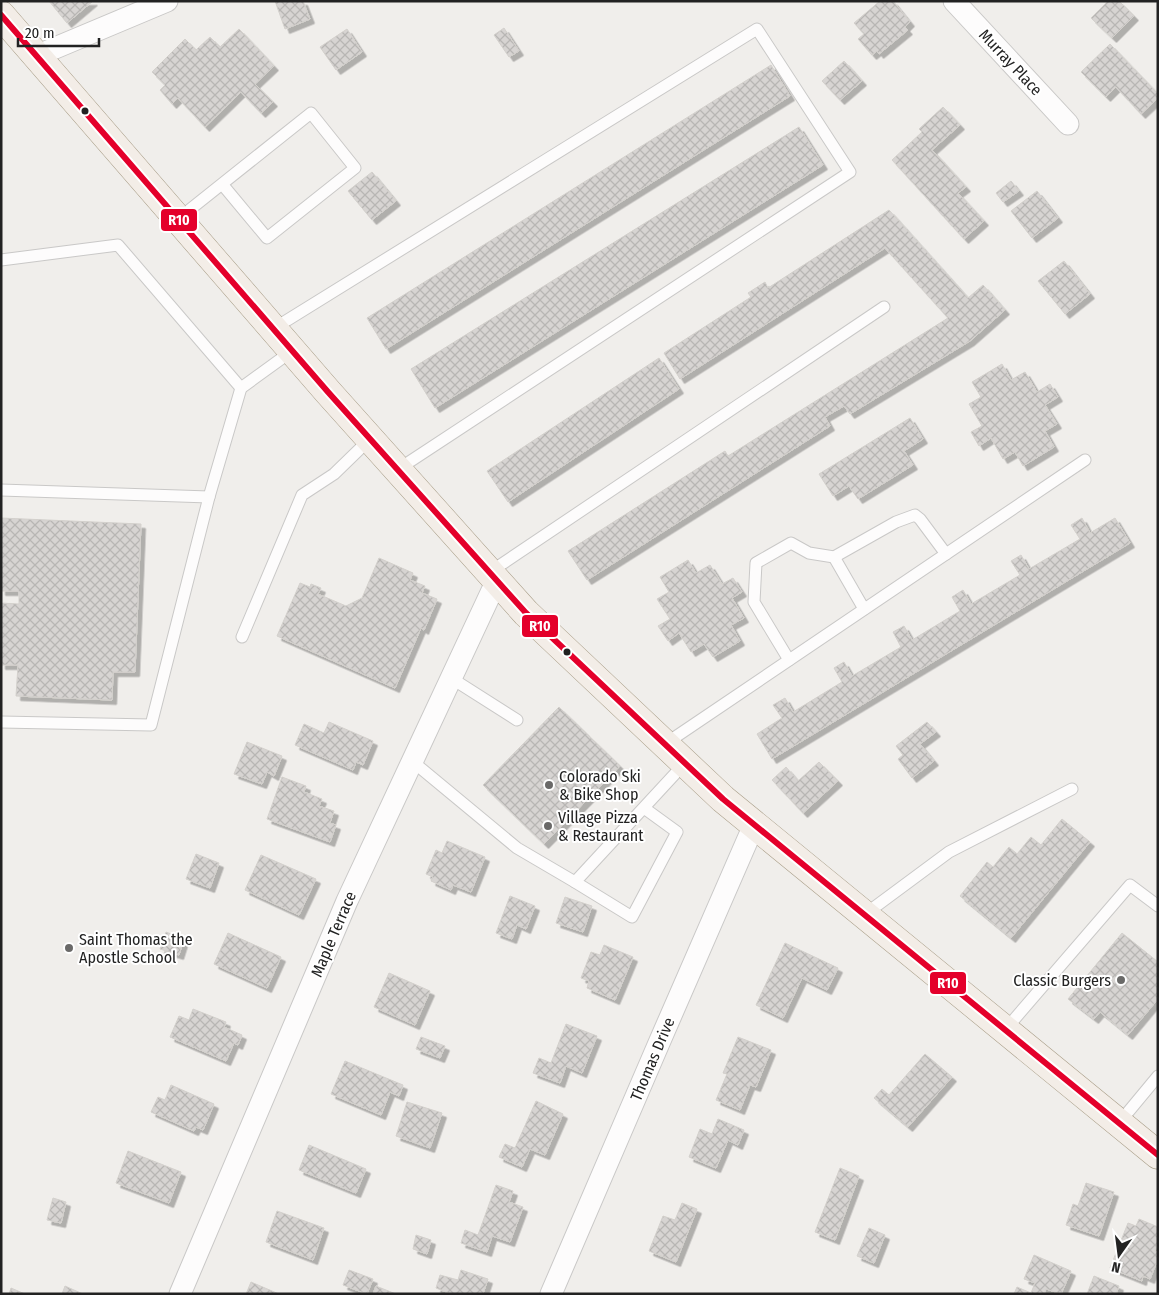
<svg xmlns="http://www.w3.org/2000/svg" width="1159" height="1295" font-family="'Fira Sans Condensed',sans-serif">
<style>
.building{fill:url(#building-cross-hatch);stroke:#d3d0cc;filter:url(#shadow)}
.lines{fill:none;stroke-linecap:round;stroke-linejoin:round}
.lane-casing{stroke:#c9c8c7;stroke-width:13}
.street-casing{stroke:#c9c8c7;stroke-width:23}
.primary-casing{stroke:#a79c86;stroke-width:29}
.lane{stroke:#fdfcfc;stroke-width:11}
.street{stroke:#fdfcfc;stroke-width:21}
.primary{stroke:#f3ede7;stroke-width:28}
.bus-1-casing{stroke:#fff;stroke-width:10}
.bus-1{stroke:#e4002b;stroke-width:6}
.bus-dot{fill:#222;stroke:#fff;stroke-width:2}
.poi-dot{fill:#6a6968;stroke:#fff;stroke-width:2}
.labels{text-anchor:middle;stroke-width:4;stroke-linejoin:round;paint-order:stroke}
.street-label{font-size:16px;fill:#222;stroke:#fff}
.poi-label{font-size:16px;fill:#222;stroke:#fff;text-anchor:start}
.line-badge{stroke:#fff;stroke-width:2}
.badge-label{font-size:14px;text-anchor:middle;font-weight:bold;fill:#fff}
</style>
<defs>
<pattern id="building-cross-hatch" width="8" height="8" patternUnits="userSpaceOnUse" patternTransform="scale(1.25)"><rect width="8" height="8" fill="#d7d4d2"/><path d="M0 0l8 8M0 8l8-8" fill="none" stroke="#b8b6b4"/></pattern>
<filter id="shadow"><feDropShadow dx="4.5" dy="4.5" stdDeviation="0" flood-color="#0004"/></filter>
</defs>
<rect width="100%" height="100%" fill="#f0eeeb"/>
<g class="building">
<polygon points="49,1 93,1 67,23"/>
<polygon points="275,1 303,1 310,19 285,29"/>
<polygon points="880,1 893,1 910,22 905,27 908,30 879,54 877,51 872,55 858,39 864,34 854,23"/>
<polygon points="1108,1 1119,1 1134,16 1112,38 1091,18"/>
<polygon points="504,28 519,51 509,57 494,35"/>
<polygon points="239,29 274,66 255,84 273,102 261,113 241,92 205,127 178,98 172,104 160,90 165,85 152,72 185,39 196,50 210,37 220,47"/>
<polygon points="347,29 362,52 336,70 320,47"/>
<polygon points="1110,44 1158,94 1158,98 1141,114 1116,87 1106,97 1081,72"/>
<polygon points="844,61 862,81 840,100 822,81"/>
<polygon points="771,65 790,96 386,349 367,318"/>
<polygon points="943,107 960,125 932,150 966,187 958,193 984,221 964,239 892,160 922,132 919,129"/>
<polygon points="799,127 823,165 435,408 411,369"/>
<polygon points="372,172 396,201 372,220 348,191"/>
<polygon points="1011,181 1019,191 1003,202 996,193"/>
<polygon points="1037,191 1058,218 1032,238 1011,211"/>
<polygon points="889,210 968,298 983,285 1005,310 970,341 850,414 844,406 825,417 830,426 587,580 568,551 725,451 728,456 948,318 885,248 680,379 664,353 751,297 748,293 765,282 768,288"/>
<polygon points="1064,261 1090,294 1065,314 1038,281"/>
<polygon points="659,358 679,389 508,502 487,471"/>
<polygon points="1002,364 1011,380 1025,372 1037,392 1050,384 1058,397 1045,405 1057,424 1045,431 1054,447 1023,466 1015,452 1003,459 991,438 979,446 971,432 982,426 969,404 981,397 972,382"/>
<polygon points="910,418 923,439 904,451 913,465 858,499 849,486 833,496 819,474"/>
<polygon points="1,518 141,524 135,672 113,672 112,700 16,696 18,665 1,665 1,603 19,604 19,591 1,591"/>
<polygon points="1082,518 1090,533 1115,518 1130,543 772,759 757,734 782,718 773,705 785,698 793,712 842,682 834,668 844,662 852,676 901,647 893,632 904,626 912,640 960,611 952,597 963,590 971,604 1020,575 1011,561 1021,555 1029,569 1080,539 1071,525"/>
<polygon points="379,558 413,573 410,580 425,586 422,593 437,599 424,630 421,628 395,688 277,636 300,583 310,587 311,584 321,588 318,594 346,606 362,598"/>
<polygon points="688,560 696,573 710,565 722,584 733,578 742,592 732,598 744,618 731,625 740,641 713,657 704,644 691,652 679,633 668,641 658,626 670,619 657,599 669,592 660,577"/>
<polygon points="559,707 620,766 544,844 483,785"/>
<polygon points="329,722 373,741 363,765 356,762 353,770 295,745 304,724 324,733"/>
<polygon points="927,722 936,732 920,744 934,761 912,778 898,759 903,755 896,746"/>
<polygon points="247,742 282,756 274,776 267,772 262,784 234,774"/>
<polygon points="819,762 838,781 803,813 772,780 786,767 798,781"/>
<polygon points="282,777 306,786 304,792 322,799 319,806 334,811 330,823 336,825 330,842 267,819"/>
<polygon points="1062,819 1090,842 1011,938 960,896 987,862 993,867 1009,847 1017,854 1031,837 1041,845"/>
<polygon points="447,841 485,857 471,892 453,885 451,890 431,881 433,877 426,874 436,850 442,853"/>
<polygon points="196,854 219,863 210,888 186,879"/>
<polygon points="261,855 316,879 299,915 245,890"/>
<polygon points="510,896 535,906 526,929 517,925 512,939 496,933"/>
<polygon points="565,897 592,906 583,932 556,923"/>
<polygon points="166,932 184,939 179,955 160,949"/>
<polygon points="228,933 281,957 267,988 214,964"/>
<polygon points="1122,933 1158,962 1158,999 1128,1035 1100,1012 1094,1019 1068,999"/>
<polygon points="785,943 838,968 827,990 802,978 783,1018 756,1005"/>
<polygon points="604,945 633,957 615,1000 587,988 589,981 581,978 591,952 600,955"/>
<polygon points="389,973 430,991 415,1025 374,1007"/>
<polygon points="193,1009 226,1022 224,1027 242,1035 238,1045 234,1043 226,1061 170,1037 179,1016 189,1020"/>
<polygon points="566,1024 597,1036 582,1073 566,1066 560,1083 533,1073 539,1058 551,1063"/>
<polygon points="421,1037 445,1046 440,1058 416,1049"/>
<polygon points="738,1037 771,1050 756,1087 750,1085 740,1110 716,1100 727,1074 723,1073"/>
<polygon points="925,1054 952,1077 908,1127 874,1098 882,1089 889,1095"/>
<polygon points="345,1061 403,1085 399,1096 390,1092 381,1115 331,1094"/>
<polygon points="171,1085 214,1104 203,1130 196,1127 194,1131 151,1112 158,1097 165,1100"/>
<polygon points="536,1101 563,1114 545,1155 530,1149 522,1167 499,1157 505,1144 515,1148"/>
<polygon points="407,1102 442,1113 430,1148 396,1136"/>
<polygon points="718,1119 744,1130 738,1145 728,1140 716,1168 689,1157 700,1129 712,1134"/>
<polygon points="309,1145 366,1169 356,1193 299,1170"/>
<polygon points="128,1151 181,1172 169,1203 116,1183"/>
<polygon points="840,1168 859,1176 835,1240 815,1232"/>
<polygon points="1086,1183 1114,1192 1099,1236 1066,1225 1073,1204 1078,1206"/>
<polygon points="496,1185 513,1191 509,1202 523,1207 510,1242 492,1236 487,1252 461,1243 465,1230 478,1235"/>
<polygon points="53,1198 66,1202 61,1223 47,1220"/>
<polygon points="682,1203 697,1209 676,1262 649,1251 663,1216 675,1220"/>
<polygon points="277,1211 324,1228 313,1260 266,1242"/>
<polygon points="1139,1219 1158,1227 1158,1243 1155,1251 1158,1252 1158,1259 1150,1279 1143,1276 1142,1281 1110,1268 1128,1223 1136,1226"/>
<polygon points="869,1228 885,1235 874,1263 857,1256"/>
<polygon points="416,1235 431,1240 427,1254 413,1249"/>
<polygon points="1034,1255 1071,1271 1061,1294 1046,1289 1044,1294 1014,1294 1017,1287 1031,1293 1035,1283 1024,1279"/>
<polygon points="349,1270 373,1279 367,1294 343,1285"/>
<polygon points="461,1270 488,1279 483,1294 451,1294 436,1288 440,1275 458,1280"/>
<polygon points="1094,1276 1119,1286 1116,1294 1087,1294"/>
<polygon points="251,1282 279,1294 246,1294"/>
<polygon points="65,1286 83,1294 62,1294"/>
<polygon points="376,1286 396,1294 373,1294"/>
<polygon points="11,1288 25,1294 9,1294"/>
</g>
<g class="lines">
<defs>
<g id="lane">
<polyline points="178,219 311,113 355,168 267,238 222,184"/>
<polyline points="1,260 118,245 241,388"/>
<polyline points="273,329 757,29 850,172 397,470"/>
<polyline points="1,490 209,497 241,388 292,351"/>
<polyline points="834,557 864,609"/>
<polyline points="490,572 884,307"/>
<polyline points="242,637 302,495 334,474 370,439"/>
<polyline points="789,660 754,602 756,563 791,543 809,553 834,557 896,522 915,515 920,519 946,554"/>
<polyline points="451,678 517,720"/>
<polyline points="1,722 151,725 209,497"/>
<polyline points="665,744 1085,460"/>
<polyline points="412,761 517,848 575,882"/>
<polyline points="644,808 677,832 632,917 575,882 685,763"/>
<polyline points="864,915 949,852 1072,789"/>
<polyline points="1005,1030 1130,885 1158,906"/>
<polyline points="1119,1123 1158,1076"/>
</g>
<g id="street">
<polyline points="954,1 1068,124"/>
<polyline points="36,56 167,1"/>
<polyline points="180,1294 347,901 497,580"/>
<polyline points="551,1294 659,1043 754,825"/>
</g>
<polyline id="primary" points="1,15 328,392 526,613 723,799 1158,1155"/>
</defs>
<use href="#lane" class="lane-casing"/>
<use href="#street" class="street-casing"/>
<use href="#primary" class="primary-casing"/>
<use href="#lane" class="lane"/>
<use href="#street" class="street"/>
<use href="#primary" class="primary"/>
<defs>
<polyline id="bus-1" points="1,15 328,392 526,613 723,799 1158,1155"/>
</defs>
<use href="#bus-1" class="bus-1-casing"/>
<use href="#bus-1" class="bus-1"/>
</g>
<g class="bus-dot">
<circle cx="85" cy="111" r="4.5"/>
<circle cx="567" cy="652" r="4.5"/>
</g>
<g class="poi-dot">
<circle cx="549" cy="785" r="5"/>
<circle cx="548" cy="826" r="5"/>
<circle cx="69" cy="948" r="5"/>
<circle cx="1121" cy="980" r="5"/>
</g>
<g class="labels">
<g class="street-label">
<text transform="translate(1011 62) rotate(47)" y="6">Murray Place</text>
<text transform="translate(333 934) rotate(-67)" y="6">Maple Terrace</text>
<text transform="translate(652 1059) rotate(-67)" y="6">Thomas Drive</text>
</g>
<g class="poi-label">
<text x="559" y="782">Colorado Ski<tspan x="559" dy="18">&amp; Bike Shop</tspan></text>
<text x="558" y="823">Village Pizza<tspan x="558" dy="18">&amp; Restaurant</tspan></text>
<text x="79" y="945">Saint Thomas the<tspan x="79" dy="18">Apostle School</tspan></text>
<text x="1111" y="986" text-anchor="end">Classic Burgers</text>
</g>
</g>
<g class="line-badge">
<rect x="160" y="208" width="38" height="24" rx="5" fill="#e4002b"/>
<rect x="521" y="614" width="38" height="24" rx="5" fill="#e4002b"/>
<rect x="929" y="971" width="38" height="24" rx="5" fill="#e4002b"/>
</g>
<g class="badge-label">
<text x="179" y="225">R10</text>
<text x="540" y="631">R10</text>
<text x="948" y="988">R10</text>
</g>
<rect width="1159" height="1295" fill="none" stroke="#222222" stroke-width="5"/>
<g transform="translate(1119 1255) rotate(194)" stroke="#ffffff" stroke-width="4" paint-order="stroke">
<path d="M0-4L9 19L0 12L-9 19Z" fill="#222222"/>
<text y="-8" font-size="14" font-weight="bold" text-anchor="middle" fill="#222222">N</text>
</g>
<path d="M18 38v8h81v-8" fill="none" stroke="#222222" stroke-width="2.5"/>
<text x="25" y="38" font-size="15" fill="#222222" stroke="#ffffff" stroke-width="4" paint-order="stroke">20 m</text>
</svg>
